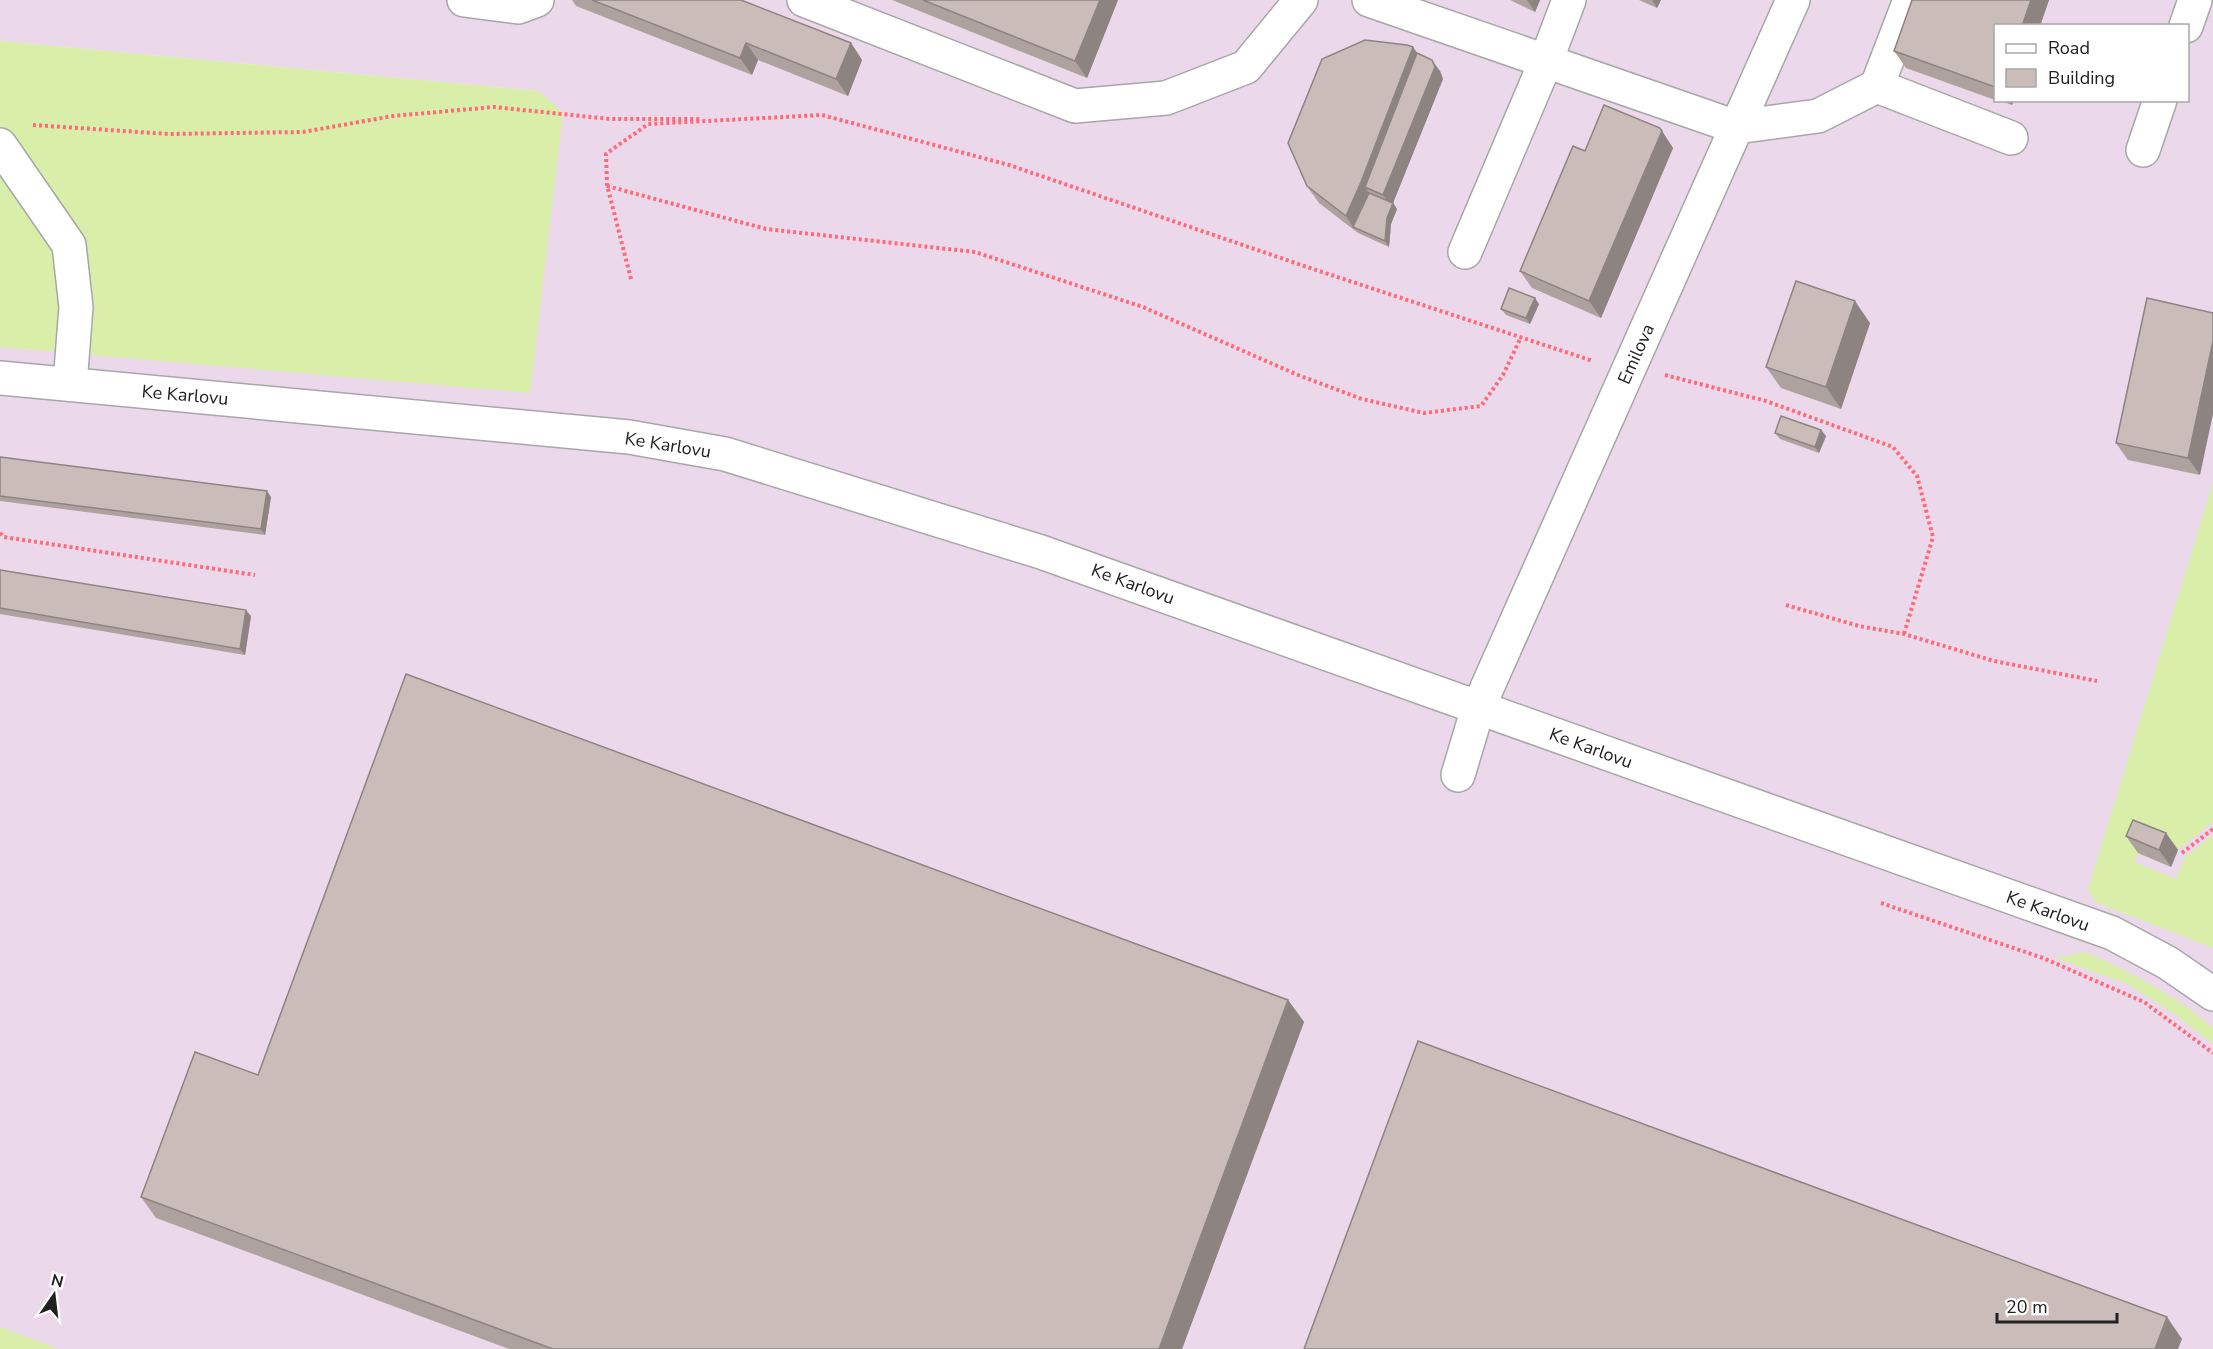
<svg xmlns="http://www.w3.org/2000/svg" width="2213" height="1349" font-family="'Nunito Sans',sans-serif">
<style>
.industrial{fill:#ebd8eb;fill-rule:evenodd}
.grass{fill:#d9efa9}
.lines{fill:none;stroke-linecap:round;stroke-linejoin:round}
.minor-casing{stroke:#a7a7a7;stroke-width:36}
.path{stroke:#ff6a78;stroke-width:4;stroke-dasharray:3 3;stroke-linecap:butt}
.minor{stroke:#fff;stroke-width:33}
.wall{fill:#aea29f}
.shaded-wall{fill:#8d8482}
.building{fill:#cabcb9;stroke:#8d8482;stroke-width:1.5}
.labels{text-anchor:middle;stroke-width:4.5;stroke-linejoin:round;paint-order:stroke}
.street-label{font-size:18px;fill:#202020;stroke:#fff}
</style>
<rect width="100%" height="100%" fill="#f2ece6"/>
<path class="industrial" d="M0,0H2213V1349H0V347L530,392L539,91L0,41ZM1996,26H2188V100H1996Z"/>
<g class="grass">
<polygon points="0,41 539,91 563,113 530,393 0,347"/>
<polygon points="2213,483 2213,822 2178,850 2145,837 2134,862 2176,879 2185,857 2213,835 2213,948 2095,902 2088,889"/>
<path d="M2086,952C2131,973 2176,995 2213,1028V1044L2176,1015L2128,984L2055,958Z"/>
<polygon points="0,1327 59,1349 0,1349"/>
</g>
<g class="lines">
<defs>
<g id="minor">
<polyline points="464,0 518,7 537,0"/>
<polyline points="804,0 1075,106 1166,98 1246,67 1301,0"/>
<polyline points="1369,0 1736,127 1818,116 1877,86 1910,0"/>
<polyline points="2186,26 2195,0"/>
<polyline points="1877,86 2011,138"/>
<polyline points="0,145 69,245 76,307 70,384"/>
<polyline points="2143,150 2160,100"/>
<polyline points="1465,252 1546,61 1569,0"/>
<polyline points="0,378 629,437 725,454 1041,552 2112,933 2168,963 2213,994"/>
<polyline points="1458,775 1478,708 1793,0"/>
</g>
</defs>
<use href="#minor" class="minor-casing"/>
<g class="path">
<polyline points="33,125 169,134 303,132 393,116 494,107 610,119 700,119"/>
<polyline points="607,186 766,229 975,252 1143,307 1298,375 1362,399 1424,413 1481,406 1503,375 1521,337"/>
<polyline points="631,279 607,185 606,154 648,124 822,115 1009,165 1313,269 1593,361"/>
<polyline points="1665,375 1766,401 1893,447 1917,476 1933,537 1904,634"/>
<polyline points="0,533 4,537 255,575"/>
<polyline points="1786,605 1859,626 1904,634 1994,661 2097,681"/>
<polyline points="2182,853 2213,829"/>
<polyline points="1881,903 2043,958 2144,1002 2213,1053"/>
</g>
<use href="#minor" class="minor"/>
</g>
<g class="wall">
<polygon points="572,0 741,0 851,43 862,60 848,96 758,60 752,75 576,6"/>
<polygon points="892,0 1118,0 1087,78"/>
<polygon points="1511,0 1540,0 1535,12 1512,1"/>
<polygon points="1639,0 1661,0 1657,8"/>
<polygon points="1912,0 2049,0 2040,26 1995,26 1995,100 1906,68 1894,51"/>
<polygon points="1417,53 1440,71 1443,79 1393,203 1397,209 1391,224 1389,247 1358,233 1319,203 1307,186"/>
<polygon points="1998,100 2014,100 2012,105"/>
<polygon points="1660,128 1673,148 1601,318 1532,288 1520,271 1585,151"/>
<polygon points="2147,298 2200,475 2128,460 2116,443"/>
<polygon points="1539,304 1530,324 1506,315 1501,309"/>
<polygon points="1870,323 1841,409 1781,388 1766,367"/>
<polygon points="1821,430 1826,436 1819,453 1780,439 1775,433"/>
<polygon points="0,457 271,497 265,535 0,501"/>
<polygon points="0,570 251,616 245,655 0,614"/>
<polygon points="2166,833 2178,850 2171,867 2138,853 2126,836"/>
<polygon points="1288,1000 1304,1022 1182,1349 509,1349 156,1218 141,1197 258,1075"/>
</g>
<g class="shaded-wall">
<polygon points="1100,0 1118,0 1087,78 1075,61"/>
<polygon points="1527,0 1540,0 1535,12"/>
<polygon points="1652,0 1661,0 1657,8"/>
<polygon points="2031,0 2049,0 2040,26 2022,26"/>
<polygon points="746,43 758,60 752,75 740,58"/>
<polygon points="851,43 862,60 848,96 836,79"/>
<polygon points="1413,47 1425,64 1365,187 1373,199 1353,227 1346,216"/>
<polygon points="1432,60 1440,71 1443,79 1393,203 1397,209 1391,224 1389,247 1385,241 1387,218 1391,207 1383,195"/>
<polygon points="2008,100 2014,100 2012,105"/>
<polygon points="1660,128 1673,148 1601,318 1589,301"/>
<polygon points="1535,298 1539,304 1530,324 1526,318"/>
<polygon points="1855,301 1870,323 1841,409 1826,387"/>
<polygon points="2213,341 2213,414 2200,475 2188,458"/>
<polygon points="1821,430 1826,436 1819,453 1815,447"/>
<polygon points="267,491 271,497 265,535 261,529"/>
<polygon points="246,610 251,616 245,655 240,649"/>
<polygon points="2166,833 2178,850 2171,867 2159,850"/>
<polygon points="1288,1000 1304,1022 1182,1349 1159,1349"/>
<polygon points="2167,1317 2182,1339 2178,1349 2155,1349"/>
</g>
<g class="building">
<polygon points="592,0 741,0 851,43 836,79 746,43 740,58"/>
<polygon points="923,0 1100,0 1075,61"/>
<polygon points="1912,0 2031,0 2022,26 1995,26 1995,87 1894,51"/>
<polygon points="1365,40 1407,45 1413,47 1361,182 1346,216 1307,186 1288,143 1322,59"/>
<polygon points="1417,53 1432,60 1435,67 1383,195 1365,187"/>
<polygon points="1604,105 1660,128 1662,131 1589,301 1520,271 1573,146 1585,151"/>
<polygon points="1369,193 1393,203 1387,218 1385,241 1353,227"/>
<polygon points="1796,281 1855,301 1826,387 1766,367"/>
<polygon points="1509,288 1535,298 1526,318 1501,309"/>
<polygon points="2147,298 2213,313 2213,341 2188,458 2116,443"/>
<polygon points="1781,416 1821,430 1815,447 1775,433"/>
<polygon points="0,457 267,491 261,529 0,496"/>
<polygon points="0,570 246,610 240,649 0,608"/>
<polygon points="406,674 1288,1000 1159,1349 553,1349 141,1197 195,1052 258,1075"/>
<polygon points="2133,820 2166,833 2159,850 2126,836"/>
<polygon points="1418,1041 2167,1317 2155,1349 1304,1349"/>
</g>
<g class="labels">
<g class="street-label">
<text transform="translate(1636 354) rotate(-66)" y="6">Emilova</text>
<text transform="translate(185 395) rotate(5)" y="6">Ke Karlovu</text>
<text transform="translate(668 445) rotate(9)" y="6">Ke Karlovu</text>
<text transform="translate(1133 584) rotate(20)" y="6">Ke Karlovu</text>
<text transform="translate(1591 748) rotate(20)" y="6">Ke Karlovu</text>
<text transform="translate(2048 911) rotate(20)" y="6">Ke Karlovu</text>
</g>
</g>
<rect x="1994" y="24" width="195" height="78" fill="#ffffff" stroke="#a6a6a6" stroke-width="1.5"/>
<rect x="2006" y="44" width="30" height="9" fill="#ffffff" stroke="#a6a6a6" stroke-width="1.5"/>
<text x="2048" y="54" font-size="18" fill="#202020">Road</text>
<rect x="2006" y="69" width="30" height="18" fill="#cabcb9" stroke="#a6a6a6" stroke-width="1.5"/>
<text x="2048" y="84" font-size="18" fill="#202020">Building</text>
<g transform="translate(54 1295) rotate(14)" stroke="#ffffff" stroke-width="4.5" paint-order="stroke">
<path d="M0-4.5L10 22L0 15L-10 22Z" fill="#202020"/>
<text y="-9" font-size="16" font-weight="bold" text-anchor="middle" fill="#202020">N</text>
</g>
<path d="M1997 1313v9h120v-9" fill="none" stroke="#202020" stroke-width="3"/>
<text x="2006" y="1313" font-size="18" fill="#202020" stroke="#ffffff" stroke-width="4.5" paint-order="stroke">20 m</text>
</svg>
